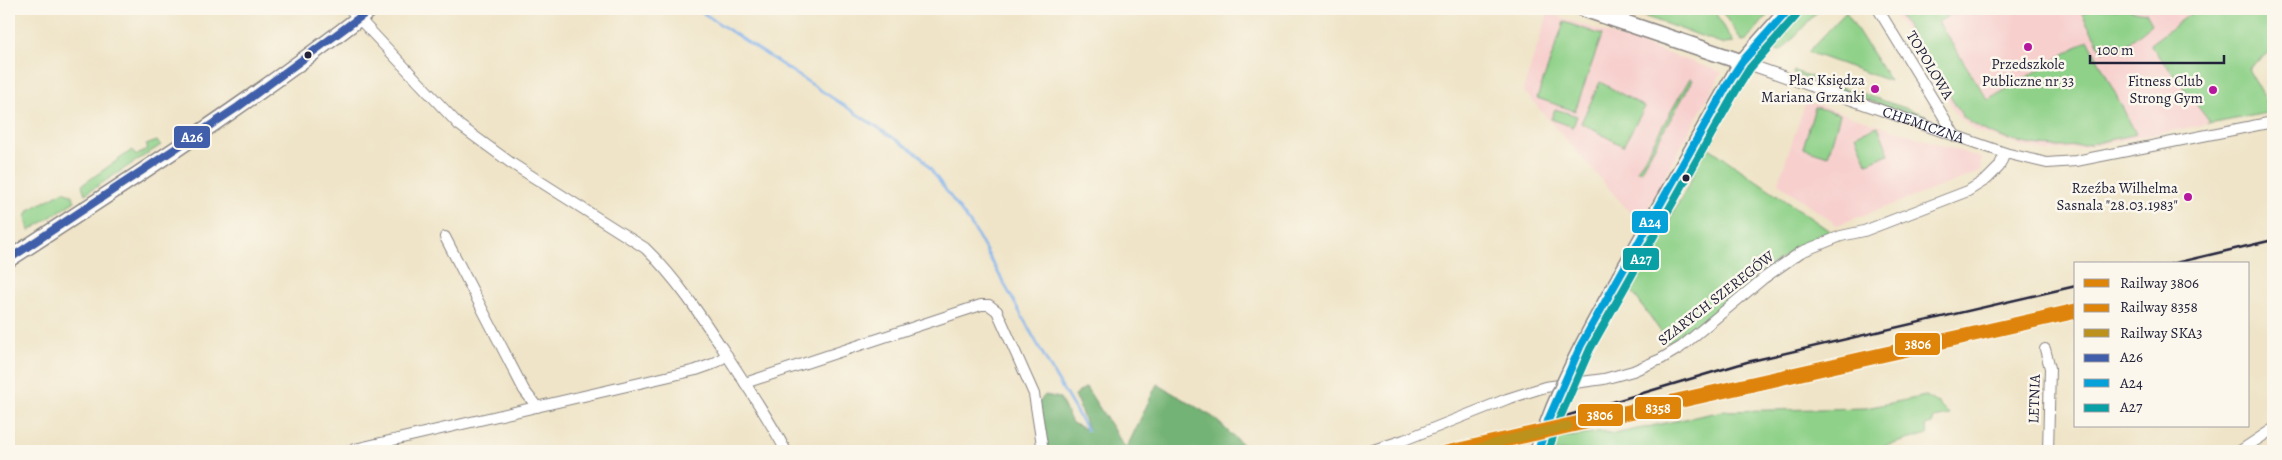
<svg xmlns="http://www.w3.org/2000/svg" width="2282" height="460" font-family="Alegreya,serif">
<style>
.built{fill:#f7d0ce}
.green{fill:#8fd189;stroke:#587a62}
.forest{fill:#73b375;stroke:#4a6a58}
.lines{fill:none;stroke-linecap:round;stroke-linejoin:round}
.stream{stroke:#80b3ed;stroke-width:2.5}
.street-casing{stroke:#888381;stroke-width:12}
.secondary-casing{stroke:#888381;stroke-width:18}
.street{stroke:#fff;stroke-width:10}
.secondary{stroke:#fff;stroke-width:15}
.rail{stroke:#22223b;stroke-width:2.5}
.secondary-bridge-casing{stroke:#888381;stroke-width:18;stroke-linecap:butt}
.secondary-bridge{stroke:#fff;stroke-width:15}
.bus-1-casing{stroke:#fbf7ec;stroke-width:11}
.bus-2-casing{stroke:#fbf7ec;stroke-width:11}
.bus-3-casing{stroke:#fbf7ec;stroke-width:11}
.bus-1{stroke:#415eaa;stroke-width:8}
.bus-2{stroke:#06a1d8;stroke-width:8}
.bus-3{stroke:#08a0a4;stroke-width:8}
.rail-1-casing{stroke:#fbf7ec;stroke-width:12}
.rail-2-casing{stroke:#fbf7ec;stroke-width:12}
.rail-3-casing{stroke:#fbf7ec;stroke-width:12}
.rail-1{stroke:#de8409;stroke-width:9}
.rail-2{stroke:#de8409;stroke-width:9}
.rail-3{stroke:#bc921d;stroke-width:9}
.poi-dot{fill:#b5179e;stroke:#fbf7ec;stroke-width:2}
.bus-dot{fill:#22223b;stroke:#fbf7ec;stroke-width:2}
.labels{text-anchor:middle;stroke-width:5;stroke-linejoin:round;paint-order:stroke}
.poi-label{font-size:15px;fill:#22223b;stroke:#fbf7ec;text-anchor:end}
.street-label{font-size:15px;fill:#22223b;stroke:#fbf7ec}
.line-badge{stroke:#fbf7ec;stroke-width:2}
.badge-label{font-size:14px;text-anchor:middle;font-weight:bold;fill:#fff}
</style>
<rect width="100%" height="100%" fill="#fbf7ec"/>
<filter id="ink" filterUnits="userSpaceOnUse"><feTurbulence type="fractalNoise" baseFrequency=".02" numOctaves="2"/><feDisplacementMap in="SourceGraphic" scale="10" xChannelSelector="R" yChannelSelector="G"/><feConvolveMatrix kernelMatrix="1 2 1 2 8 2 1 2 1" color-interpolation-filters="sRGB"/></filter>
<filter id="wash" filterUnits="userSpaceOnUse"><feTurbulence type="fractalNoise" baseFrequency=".0096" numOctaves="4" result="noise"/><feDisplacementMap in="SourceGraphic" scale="20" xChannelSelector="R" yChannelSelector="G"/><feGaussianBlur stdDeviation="1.12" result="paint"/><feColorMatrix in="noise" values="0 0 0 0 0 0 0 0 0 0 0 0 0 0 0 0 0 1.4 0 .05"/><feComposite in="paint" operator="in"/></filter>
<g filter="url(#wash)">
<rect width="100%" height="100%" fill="#efe4c7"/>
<g class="built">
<polygon points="1898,9 2191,9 2193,12 2208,124 2082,148 2047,151 2027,148 1976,131 1958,117 1893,12"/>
<polygon points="1548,13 1722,72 1639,223 1523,90"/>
<polygon points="1806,101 1981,158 1980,172 1837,225 1778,183"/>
</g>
<g class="green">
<polygon points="1633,9 1713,9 1734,43 1724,44 1632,12"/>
<polygon points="1720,9 1765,9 1765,14 1767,16 1747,40 1742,41"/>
<polygon points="1799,9 1819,10 1781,51 1763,48"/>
<path d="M1902,9H1959L1938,22L1988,100L2088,40L2136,134C2117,138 2096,144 2076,146C2038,150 1992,140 1963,117L1897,11Z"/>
<polygon points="2092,9 2125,9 2146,13 2152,24 2127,44 2117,48 2102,51 2082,14"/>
<polygon points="2191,9 2273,9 2273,57 2270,52 2248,69 2273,112 2208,124 2209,121 2150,44 2193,12"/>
<polygon points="1846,12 1890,81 1808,52"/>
<polygon points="1564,22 1602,35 1575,111 1537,98"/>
<polygon points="1794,71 1926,115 1926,118 1935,121 1933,122 1793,74"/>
<polygon points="1690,78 1693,80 1640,172 1637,171"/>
<polygon points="1600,82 1645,107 1623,146 1581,123"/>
<polygon points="1815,107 1840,114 1828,156 1803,148"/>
<polygon points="1555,109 1577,116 1573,127 1551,119"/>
<polygon points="1878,126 1889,154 1867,163 1856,135"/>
<polygon points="157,141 161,145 85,194 82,185 132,150 136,156 148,148 146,145"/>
<polygon points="1705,145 1831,232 1777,261 1671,346 1631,290 1690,182"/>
<polygon points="64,191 72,195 75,201 29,231 26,217 29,210"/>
<polygon points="1926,396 1938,403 1950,415 1934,418 1932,424 1925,426 1928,434 1867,451 1551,451 1556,437 1576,436 1601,431 1614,434 1723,411 1866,408"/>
</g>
<polygon class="forest" points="1157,384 1213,417 1249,451 1044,451 1038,404 1045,395 1060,398 1072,423 1088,430 1075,395 1086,387 1126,449"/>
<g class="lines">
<polyline class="stream" points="697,9 921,156 974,229 1055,376 1087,430"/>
</g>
</g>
<g filter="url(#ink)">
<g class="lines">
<defs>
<g id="street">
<path d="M350,9L459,125L511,163L645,248C677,279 701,316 726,354C747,386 768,417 786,451"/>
<polyline points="1878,9 1956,137"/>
<path id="s1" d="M1742,62L2005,153L2047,163L2076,161L2273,122"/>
<polyline points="445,237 524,390 537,407"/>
<polyline points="2045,349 2050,368 2048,451"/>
<polyline points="745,383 981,305 989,305 997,311 1034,394 1043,451"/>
<polyline points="346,451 696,370 713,364 727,355"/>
<polyline points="1370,451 1404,440 1507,399 1545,387 1604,379 1633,371 1661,359 1681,347 1764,278 1801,252 1841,236 1864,231 1968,191 1987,179 1999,167 2005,153"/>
<polyline points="2240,451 2273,429"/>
</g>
<g id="secondary">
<polyline points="1584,9 1742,62"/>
<path d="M9,259C132,179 255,99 371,9"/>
<polyline points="1621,275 1742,62 1789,9"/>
</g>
</defs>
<use href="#street" class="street-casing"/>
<use href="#secondary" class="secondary-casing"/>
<use href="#street" class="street"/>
<use href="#secondary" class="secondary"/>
<g class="rail">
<polyline points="2171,264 2273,240"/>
<polyline points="1566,416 1747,362 2076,286"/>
</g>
<defs>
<path id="secondary-bridge" d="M1538,451C1558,388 1589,332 1621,275"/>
</defs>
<use href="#secondary-bridge" class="secondary-bridge-casing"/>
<use href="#secondary-bridge" class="secondary-bridge"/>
<defs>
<polyline id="bus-1" points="9,259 238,107 371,9"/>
<polyline id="bus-2" points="1538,451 1549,418 1581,345 1729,82 1742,62 1789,9"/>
<polyline id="bus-3" points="1548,451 1558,422 1590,349 1738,87 1750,68 1796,16"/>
</defs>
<use href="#bus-1" class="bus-1-casing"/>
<use href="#bus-2" class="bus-2-casing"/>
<use href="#bus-3" class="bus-3-casing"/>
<use href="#bus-1" class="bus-1"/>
<use href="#bus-2" class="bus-2"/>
<use href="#bus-3" class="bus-3"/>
<defs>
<polyline id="rail-1" points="1442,451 2076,308"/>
<polyline id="rail-2" points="1470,451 2076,314"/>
<polyline id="rail-3" points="1468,451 1507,440 1568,426"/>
</defs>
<use href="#rail-1" class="rail-1-casing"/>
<use href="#rail-2" class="rail-2-casing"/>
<use href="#rail-3" class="rail-3-casing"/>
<use href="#rail-1" class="rail-1"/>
<use href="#rail-2" class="rail-2"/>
<use href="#rail-3" class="rail-3"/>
</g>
</g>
<g class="poi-dot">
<circle cx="2028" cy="47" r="5"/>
<circle cx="1875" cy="89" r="5"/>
<circle cx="2213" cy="90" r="5"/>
<circle cx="2188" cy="197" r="5"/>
</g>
<g class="bus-dot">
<circle cx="308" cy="55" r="4.5"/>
<circle cx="1686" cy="178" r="4.5"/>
</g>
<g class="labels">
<g class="poi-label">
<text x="2028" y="69" text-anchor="middle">Przedszkole<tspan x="2028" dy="17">Publiczne nr 33</tspan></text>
<text x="1865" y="85">Plac Księdza<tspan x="1865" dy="17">Mariana Grzanki</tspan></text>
<text x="2203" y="86">Fitness Club<tspan x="2203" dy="17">Strong Gym</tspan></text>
<text x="2178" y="193">Rzeźba Wilhelma<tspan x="2178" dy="17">Sasnala "28.03.1983"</tspan></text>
</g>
<g class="street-label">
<text transform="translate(1930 65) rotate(59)" y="5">TOPOLOWA</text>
<text dy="5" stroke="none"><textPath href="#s1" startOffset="192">CHEMICZNA</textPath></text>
<text transform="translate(1716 298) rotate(-38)" y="5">SZARYCH SZEREGÓW</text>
<text transform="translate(2034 399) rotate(-88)" y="5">LETNIA</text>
</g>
</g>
<g class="line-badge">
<rect x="173" y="125" width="38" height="24" rx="5" fill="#415eaa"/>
<rect x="1631" y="210" width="38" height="24" rx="5" fill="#06a1d8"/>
<rect x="1622" y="247" width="38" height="24" rx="5" fill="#08a0a4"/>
<rect x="1894" y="332" width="47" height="24" rx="5" fill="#de8409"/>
<rect x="1634" y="396" width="48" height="24" rx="5" fill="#de8409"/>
<rect x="1577" y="403" width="47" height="24" rx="5" fill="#de8409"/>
</g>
<g class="badge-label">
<text x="192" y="142">A26</text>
<text x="1650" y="227">A24</text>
<text x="1641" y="264">A27</text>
<text x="1918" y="349">3806</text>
<text x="1658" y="413">8358</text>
<text x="1600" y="420">3806</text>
</g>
<rect width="2282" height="460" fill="none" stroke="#fbf7ec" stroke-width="30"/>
<rect x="2074" y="262" width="175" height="165" fill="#fbf7ec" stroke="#a4a2a5"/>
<rect x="2084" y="279" width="25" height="8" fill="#de8409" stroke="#a4a2a5"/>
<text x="2120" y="288" font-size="15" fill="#22223b">Railway 3806</text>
<rect x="2084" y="304" width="25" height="8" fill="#de8409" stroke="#a4a2a5"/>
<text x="2120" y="312" font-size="15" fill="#22223b">Railway 8358</text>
<rect x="2084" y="329" width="25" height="8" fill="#bc921d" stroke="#a4a2a5"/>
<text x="2120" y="338" font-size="15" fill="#22223b">Railway SKA3</text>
<rect x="2084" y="354" width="25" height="8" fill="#415eaa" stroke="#a4a2a5"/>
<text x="2120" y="362" font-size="15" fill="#22223b">A26</text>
<rect x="2084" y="379" width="25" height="8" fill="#06a1d8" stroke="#a4a2a5"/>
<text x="2120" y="388" font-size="15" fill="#22223b">A24</text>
<rect x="2084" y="404" width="25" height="8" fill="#08a0a4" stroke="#a4a2a5"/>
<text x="2120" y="412" font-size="15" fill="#22223b">A27</text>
<path d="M2090 55v8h134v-8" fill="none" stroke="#22223b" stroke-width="2.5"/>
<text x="2097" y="55" font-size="15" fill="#22223b" stroke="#fbf7ec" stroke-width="4" paint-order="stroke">100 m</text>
</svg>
